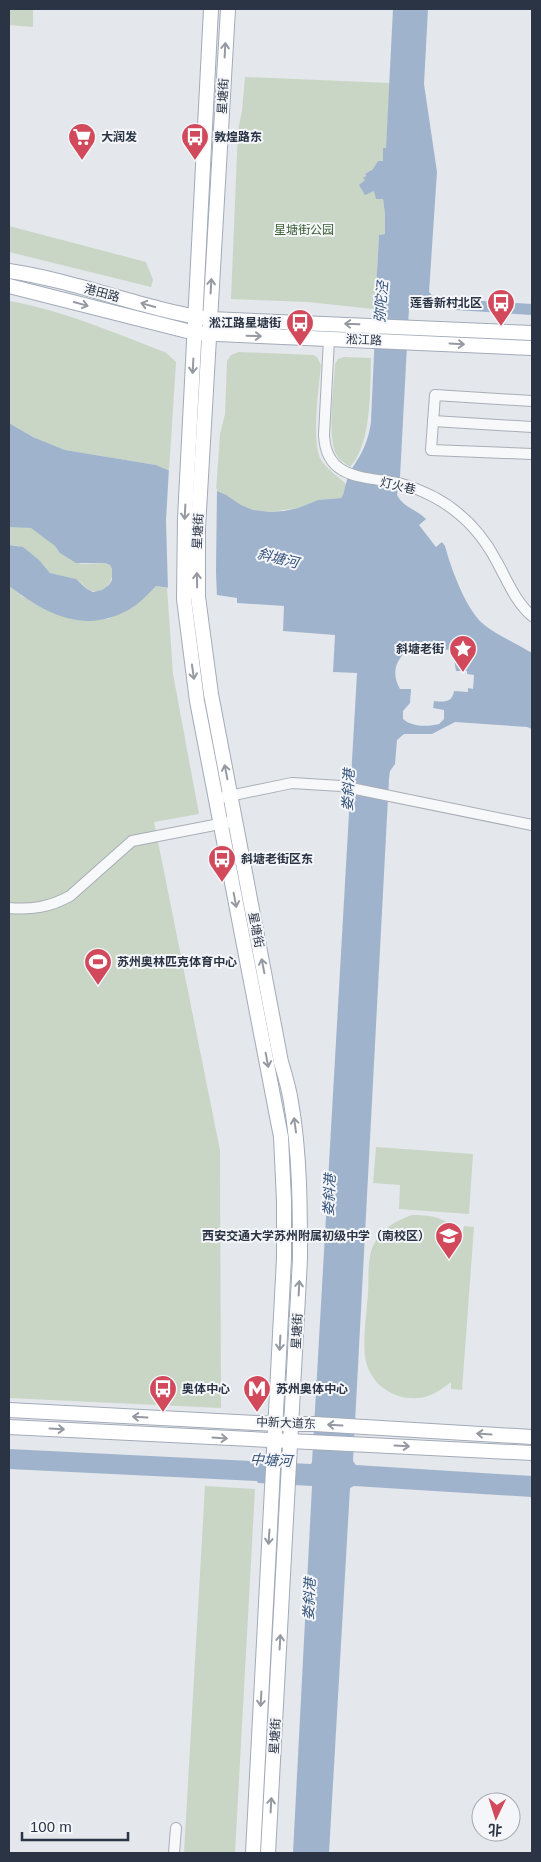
<svg xmlns="http://www.w3.org/2000/svg" width="541" height="1862" font-family="Arial,'Noto Sans SC',sans-serif">
<style>
.green{fill:#c9d6c5}
.water{fill:#9fb4cc;fill-rule:evenodd}
.pier{fill:#e4e7ec}
.lines{fill:none;stroke-linecap:round;stroke-linejoin:round}
.minor-casing{stroke:#a9aeb7;stroke-width:12}
.major-casing{stroke:#a3abb8;stroke-width:16}
.minor{stroke:#f7f8fa;stroke-width:10}
.major{stroke:#fff;stroke-width:14}
.oneway{stroke:#959aa2}
.labels{text-anchor:middle;stroke-width:4;stroke-linejoin:round;paint-order:stroke}
.street-label{font-size:12px;fill:#2b3445;stroke:#f4f6f9}
.poi-label{font-size:12px;font-weight:bold;fill:#2b3445;stroke:#f4f6f9;text-anchor:start}
.park-label{font-size:12px;fill:#3f6138;stroke:#f4f6f9}
.water-label{font-size:14px;font-style:italic;fill:#34527a;stroke:#f4f6f9}
</style>
<rect width="100%" height="100%" fill="#e4e7ec"/>
<g class="green">
<polygon points="9,9 33,9 33,27 9,25"/>
<polygon points="245,77 390,83 386,148 383,149 383,162 365,174 365,180 383,199 385,214 385,234 379,235 377,272 373,309 308,302 231,299 238,130 242,111"/>
<polygon points="9,226 146,262 153,280 151,287 9,252"/>
<path d="M9,301C62,310 114,333 165,352L176,362L169,471L155,465L65,450L33,437L9,423Z"/>
<path d="M239,352L313,355L317,357L321,365C319,387 311,442 321,460C327,469 339,477 347,485L341,498L318,500L298,508L270,512L247,509L216,491L220,434L225,414L227,361L231,355Z"/>
<path d="M344,357L371,358C370,388 372,444 350,467C345,463 339,460 336,454C327,436 334,385 335,364L338,359Z"/>
<path d="M18,526L31,528L37,531L55,546L60,553L81,564L105,563L110,565C117,577 107,594 93,591C87,591 85,585 80,582C72,576 60,577 50,573L42,564L19,546L9,545V527Z"/>
<polygon points="9,586 23,597 108,619 133,607 156,586 167,588 173,674 199,814 154,822 220,1150 221,1408 9,1398"/>
<polygon points="376,1147 473,1154 469,1214 399,1209 400,1185 373,1183"/>
<path d="M412,1215C435,1215 448,1218 462,1237L464,1226L474,1227L462,1390L451,1389V1382C444,1387 437,1393 428,1396C403,1404 375,1390 367,1365C361,1349 367,1311 368,1293C369,1278 367,1257 374,1244C383,1227 396,1221 412,1215Z"/>
<polygon points="205,1486 255,1489 235,1853 184,1853"/>
</g>
<path class="water" d="M393,9H428L424,84L437,172L429,292L435,298L532,304V315L455,310L449,304L436,303L430,308L412,307L409,308L400,477L397,495C403,507 417,510 426,519L419,525L436,547L442,542L445,546C451,568 465,607 482,623C496,635 516,643 532,653V729L527,727L455,722L432,734H404L397,740L395,764L390,771L389,779L353,1461L356,1465L532,1476V1497L354,1486L350,1488L329,1853H293L312,1486L258,1483L257,1481L9,1469V1449L311,1464L312,1462L357,673L333,672L335,635L283,631L284,606L237,603V598L156,586C149,593 141,602 133,607C88,636 47,615 9,586V545L23,547L39,560L50,573L76,579L87,589L93,592L102,590L109,585L112,580V569L110,565L105,563H76L60,553L55,546L31,528L9,527V423L33,437L65,450L156,465L226,495L241,505L253,510L270,512L284,511L298,508L318,500L341,498C345,492 345,486 347,480C348,473 353,468 356,462C364,451 370,434 371,421L376,309H373L377,272L379,235L385,234V214L383,199H376L374,191L365,195L359,185L365,180L363,178L366,176L365,174L373,169L378,161H383V148H386ZM425,644L433,645V648L449,650L454,659L456,671H467V674L474,675L473,689L468,688V692L454,691C452,703 444,702 434,701L433,708L444,710V719L439,724C428,727 412,727 403,719V711L410,703L411,689H400C390,671 397,658 411,647L425,648Z"/>
<polygon class="pier" points="169,468 217,489 216,572 217,598 168,590 166,521"/>
<g class="lines">
<defs>
<g id="minor">
<path d="M329,339L324,435C326,482 368,476 402,484C413,487 424,492 434,497C462,512 483,535 497,562C508,582 515,601 532,616"/>
<polyline points="532,401 435,395 431,450 532,454"/>
<polyline points="433,421 532,427"/>
<polyline points="215,799 292,783 341,786 532,825"/>
<path d="M9,908C32,910 50,907 70,896L132,841L235,821"/>
<polyline points="174,1853 176,1828"/>
</g>
<g id="major">
<polyline points="211,9 185,519 184,599 197,701 281,1137 284,1201 284,1258 253,1853"/>
<path d="M228,9L198,528V597L211,694L281,1062C285,1075 289,1089 291,1102C300,1154 300,1207 300,1259L268,1853"/>
<path d="M9,271C77,281 142,309 210,319L532,333"/>
<polyline points="9,286 195,333 532,348"/>
<polyline points="9,1410 276,1424 315,1424 532,1437"/>
<polyline points="9,1427 532,1453"/>
</g>
</defs>
<use href="#minor" class="minor-casing"/>
<use href="#major" class="major-casing"/>
<use href="#minor" class="minor"/>
<use href="#major" class="major"/>
</g>
<defs><path id="oneway-shaft" d="M-6 0H5M1.5-3L5.5 0L1.5 3" fill="none" stroke-width="1.6" stroke-linecap="round" stroke-linejoin="round" transform="scale(1.25)"/></defs>
<g class="oneway">
<use href="#oneway-shaft" transform="translate(225 50) rotate(-87)"/>
<use href="#oneway-shaft" transform="translate(211 286) rotate(-87)"/>
<use href="#oneway-shaft" transform="translate(81 304) rotate(15)"/>
<use href="#oneway-shaft" transform="translate(148 305) rotate(-165)"/>
<use href="#oneway-shaft" transform="translate(352 324) rotate(-178)"/>
<use href="#oneway-shaft" transform="translate(254 336) rotate(2)"/>
<use href="#oneway-shaft" transform="translate(457 344) rotate(3)"/>
<use href="#oneway-shaft" transform="translate(193 366) rotate(93)"/>
<use href="#oneway-shaft" transform="translate(185 512) rotate(93)"/>
<use href="#oneway-shaft" transform="translate(197 580) rotate(-91)"/>
<use href="#oneway-shaft" transform="translate(193 672) rotate(82)"/>
<use href="#oneway-shaft" transform="translate(226 772) rotate(-101)"/>
<use href="#oneway-shaft" transform="translate(235 900) rotate(79)"/>
<use href="#oneway-shaft" transform="translate(263 966) rotate(-101)"/>
<use href="#oneway-shaft" transform="translate(267 1060) rotate(79)"/>
<use href="#oneway-shaft" transform="translate(295 1125) rotate(-98)"/>
<use href="#oneway-shaft" transform="translate(299 1288) rotate(-87)"/>
<use href="#oneway-shaft" transform="translate(280 1343) rotate(93)"/>
<use href="#oneway-shaft" transform="translate(140 1417) rotate(-177)"/>
<use href="#oneway-shaft" transform="translate(335 1425) rotate(-177)"/>
<use href="#oneway-shaft" transform="translate(57 1429) rotate(3)"/>
<use href="#oneway-shaft" transform="translate(484 1434) rotate(-176)"/>
<use href="#oneway-shaft" transform="translate(220 1438) rotate(4)"/>
<use href="#oneway-shaft" transform="translate(402 1446) rotate(3)"/>
<use href="#oneway-shaft" transform="translate(269 1537) rotate(94)"/>
<use href="#oneway-shaft" transform="translate(280 1642) rotate(-87)"/>
<use href="#oneway-shaft" transform="translate(261 1699) rotate(93)"/>
<use href="#oneway-shaft" transform="translate(271 1805) rotate(-87)"/>
</g>
<defs>
<symbol id="supermarket-pin" viewBox="-11 -11 22 30"><path d="M0 17L-7.5 6A9.5 9.5 0 1 1 7.5 6Z" fill="#d1495b" stroke="#f4f6f9"/><path d="M-6-5.5h2.5l.6 2H6L4.5 2H-2.5L-4.4-4H-6ZM-1.5 3.2a1.3 1.3 0 1 0 .1 0ZM3 3.2a1.3 1.3 0 1 0 .1 0Z" fill="#fff"/></symbol>
<symbol id="bus-pin" viewBox="-11 -11 22 30"><path d="M0 17L-7.5 6A9.5 9.5 0 1 1 7.5 6Z" fill="#d1495b" stroke="#f4f6f9"/><path d="M-5-6H5V4H4V6H2V4H-2V6H-4V4H-5ZM-3.5-4V0h7V-4ZM-3.5 1.2v1.5H-2V1.2ZM2 1.2v1.5H3.5V1.2Z" fill="#fff"/></symbol>
<symbol id="sight-pin" viewBox="-11 -11 22 30"><path d="M0 17L-7.5 6A9.5 9.5 0 1 1 7.5 6Z" fill="#d1495b" stroke="#f4f6f9"/><path d="M0-6L1.8-2.2L6-1.7L2.9 1.2L3.7 5.4L0 3.3L-3.7 5.4L-2.9 1.2L-6-1.7L-1.8-2.2Z" fill="#fff"/></symbol>
<symbol id="stadium-pin" viewBox="-11 -11 22 30"><path d="M0 17L-7.5 6A9.5 9.5 0 1 1 7.5 6Z" fill="#d1495b" stroke="#f4f6f9"/><path d="M0-5a6.5 5 0 1 0 0 10a6.5 5 0 1 0 0-10ZM-3.5-1.8h7v3.6h-7Z" fill="#fff"/></symbol>
<symbol id="school-pin" viewBox="-11 -11 22 30"><path d="M0 17L-7.5 6A9.5 9.5 0 1 1 7.5 6Z" fill="#d1495b" stroke="#f4f6f9"/><path d="M0-5L7-2L0 1L-7-2ZM-4 1L0 2.5L4 1V4Q0 6-4 4Z" fill="#fff"/></symbol>
<symbol id="metro-pin" viewBox="-11 -11 22 30"><path d="M0 17L-7.5 6A9.5 9.5 0 1 1 7.5 6Z" fill="#d1495b" stroke="#f4f6f9"/><path d="M-5.5 5V-5H-3L0 0L3-5H5.5V5H3V-.5L0 4L-3-.5V5Z" fill="#fff"/></symbol>
</defs>
<g fill-rule="evenodd">
<use href="#supermarket-pin" x="66" y="121" width="32" height="43"/>
<use href="#bus-pin" x="179" y="121" width="32" height="43"/>
<use href="#bus-pin" x="485" y="287" width="32" height="43"/>
<use href="#bus-pin" x="284" y="307" width="32" height="43"/>
<use href="#sight-pin" x="447" y="633" width="32" height="43"/>
<use href="#bus-pin" x="206" y="843" width="32" height="43"/>
<use href="#stadium-pin" x="82" y="946" width="32" height="43"/>
<use href="#school-pin" x="433" y="1220" width="32" height="43"/>
<use href="#bus-pin" x="147" y="1373" width="32" height="43"/>
<use href="#metro-pin" x="241" y="1373" width="32" height="43"/>
</g>
<g class="labels">
<g class="street-label">
<text transform="translate(223 96) rotate(-87)" y="4">星塘街</text>
<text transform="translate(102 293) rotate(15)" y="4">港田路</text>
<text transform="translate(364 340) rotate(2)" y="4">淞江路</text>
<text transform="translate(398 486) rotate(13)" y="4">灯火巷</text>
<text transform="translate(198 531) rotate(-87)" y="4">星塘街</text>
<text transform="translate(256 930) rotate(79)" y="4">星塘街</text>
<text transform="translate(297 1331) rotate(-87)" y="4">星塘街</text>
<text transform="translate(286 1423) rotate(2)" y="4">中新大道东</text>
<text transform="translate(275 1736) rotate(-87)" y="4">星塘街</text>
</g>
<g class="poi-label">
<text x="101" y="141">大润发</text>
<text x="214" y="141">敦煌路东</text>
<text x="482" y="307" text-anchor="end">莲香新村北区</text>
<text x="281" y="327" text-anchor="end">淞江路星塘街</text>
<text x="444" y="653" text-anchor="end">斜塘老街</text>
<text x="241" y="863">斜塘老街区东</text>
<text x="117" y="966">苏州奥林匹克体育中心</text>
<text x="430" y="1240" text-anchor="end">西安交通大学苏州附属初级中学（南校区）</text>
<text x="182" y="1393">奥体中心</text>
<text x="276" y="1393">苏州奥体中心</text>
</g>
<g class="park-label">
<text x="304" y="234">星塘街公园</text>
</g>
<g class="water-label">
<text transform="translate(381 302) rotate(-85)" y="5">弥陀泾</text>
<text transform="translate(278 558) rotate(14)" y="5">斜塘河</text>
<text transform="translate(348 790) rotate(-87)" y="5">娄斜港</text>
<text transform="translate(329 1195) rotate(-87)" y="5">娄斜港</text>
<text transform="translate(271 1460) rotate(3)" y="5">中塘河</text>
<text transform="translate(309 1599) rotate(-87)" y="5">娄斜港</text>
</g>
</g>
<rect width="541" height="1862" fill="none" stroke="#2b3445" stroke-width="20"/>
<g transform="translate(496 1817) rotate(184)"><circle r="24" fill="#f4f6f9" stroke="#a4a8b1"/>
<path d="M0-4L9 19L0 12L-9 19Z" fill="#d1495b"/>
<text y="-8" font-size="14" font-weight="bold" text-anchor="middle" fill="#2b3445">北</text>
</g>
<path d="M22 1832v8h106v-8" fill="none" stroke="#2b3445" stroke-width="2.5"/>
<text x="30" y="1832" font-size="15" fill="#2b3445" stroke="#f4f6f9" stroke-width="4" paint-order="stroke">100 m</text>
</svg>
